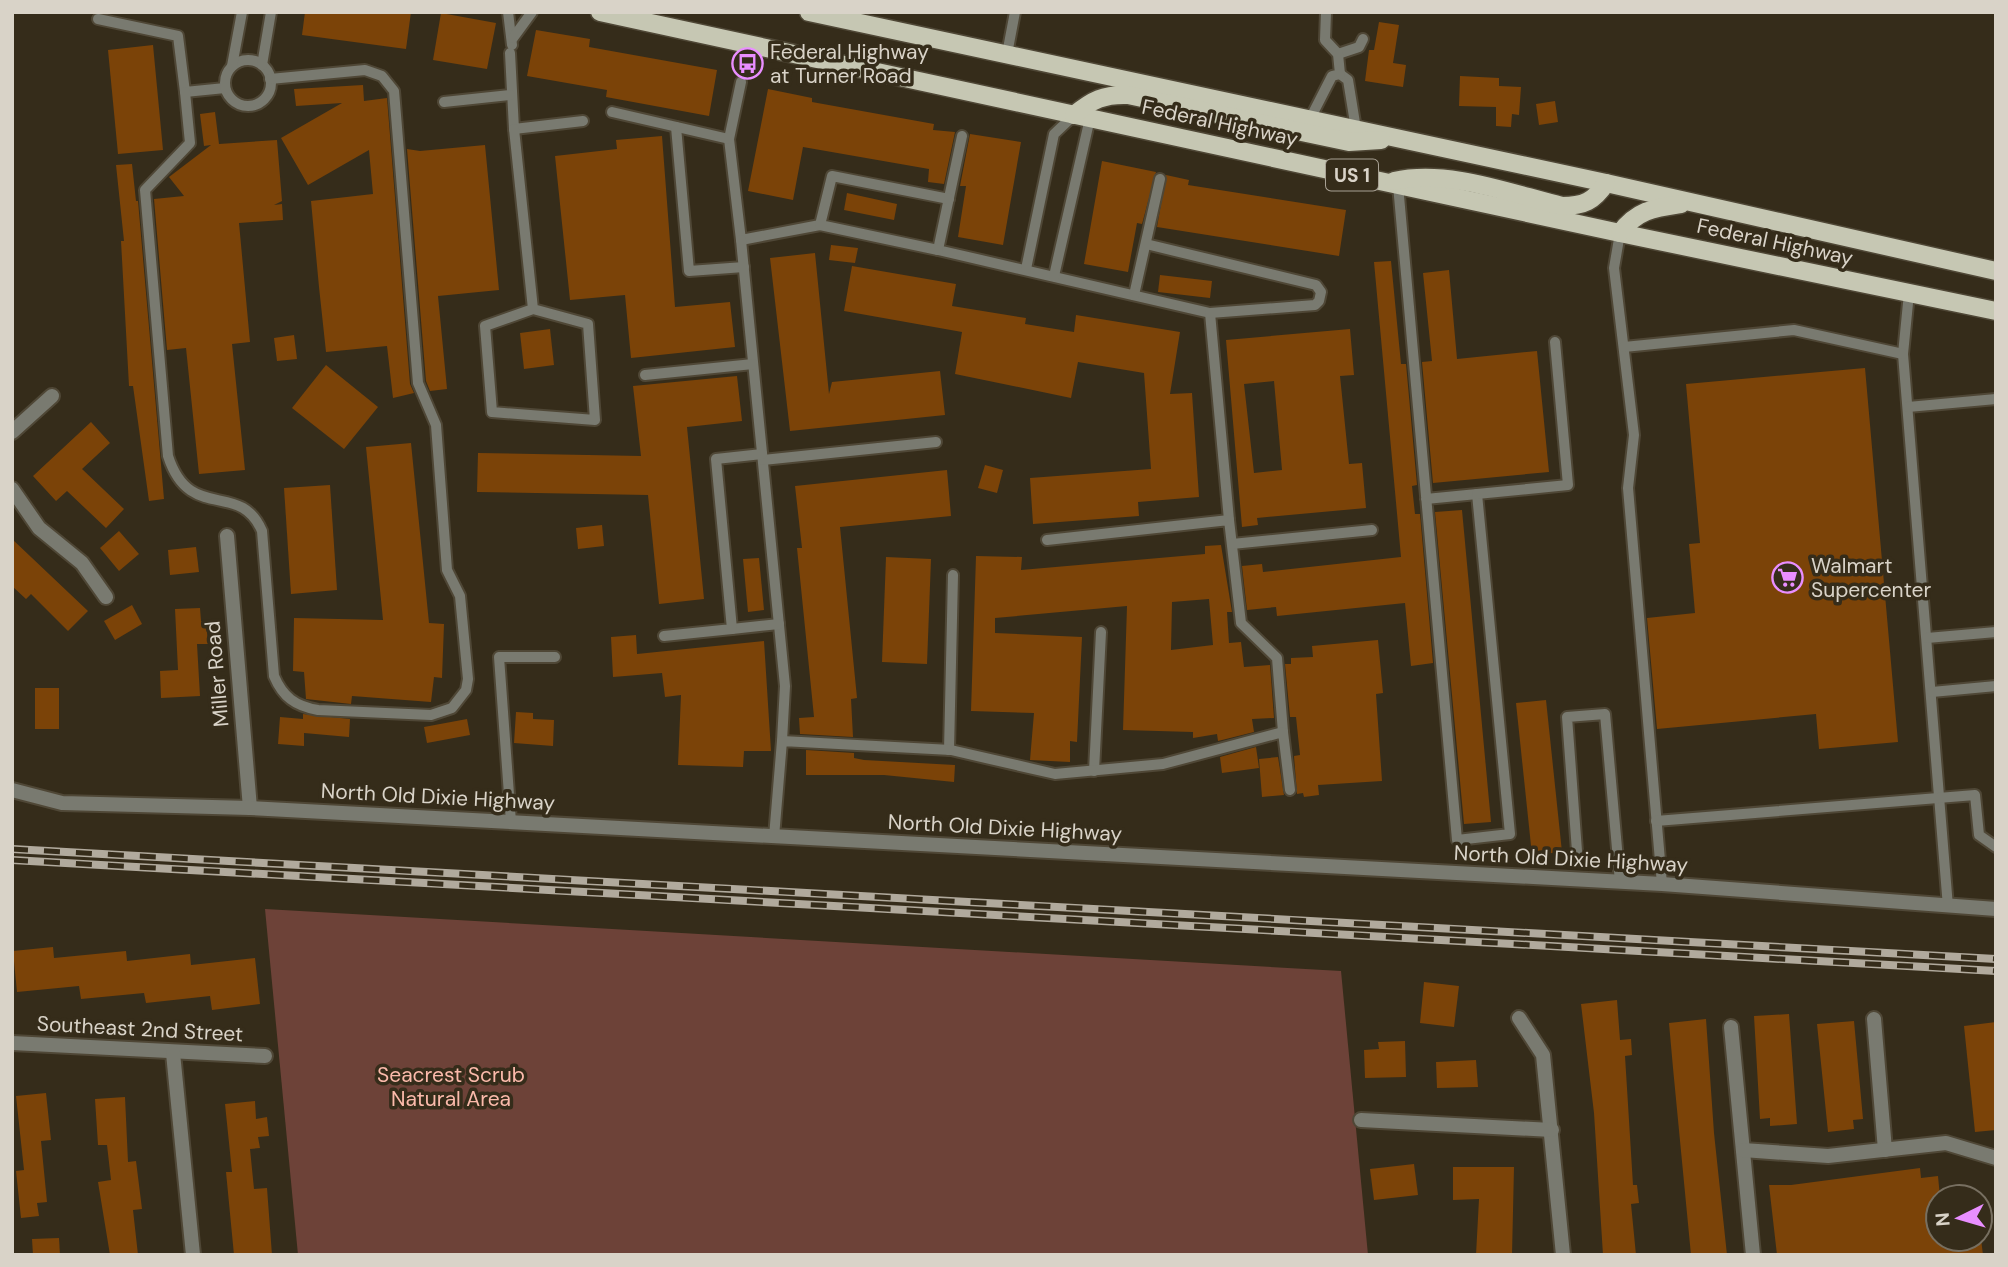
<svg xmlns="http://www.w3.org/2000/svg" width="2008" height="1267" font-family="'DM Sans',sans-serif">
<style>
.green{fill:#6d4238}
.building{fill:#7b4308;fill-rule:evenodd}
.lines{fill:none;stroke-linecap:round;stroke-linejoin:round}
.service-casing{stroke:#4f4736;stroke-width:14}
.minor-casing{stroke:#4f4736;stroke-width:18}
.tertiary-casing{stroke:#4f4736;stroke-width:18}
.primary-casing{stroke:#4f4736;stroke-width:21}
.service{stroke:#797a70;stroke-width:10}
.minor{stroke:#797a70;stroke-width:14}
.tertiary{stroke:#797a70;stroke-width:14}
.primary{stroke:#c6c7b3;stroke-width:18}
.rail-casing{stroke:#b1aa9d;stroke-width:8}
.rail{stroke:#352c1a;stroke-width:5;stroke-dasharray:16;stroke-linecap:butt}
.labels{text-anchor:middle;stroke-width:7;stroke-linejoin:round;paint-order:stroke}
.shield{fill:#352c1a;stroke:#a8a194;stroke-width:2}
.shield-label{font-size:19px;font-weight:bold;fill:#d9d3c8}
.poi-label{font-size:21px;fill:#d9d3c8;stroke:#352c1a;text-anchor:start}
.street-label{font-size:21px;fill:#d9d3c8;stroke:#352c1a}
.park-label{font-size:21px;fill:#fbbaab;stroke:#352c1a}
</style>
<rect width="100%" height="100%" fill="#352c1a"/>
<polygon class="green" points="265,909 1341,971 1368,1255 298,1255"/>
<g class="building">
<polygon points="305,12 411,12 406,49 302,35"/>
<polygon points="441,13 496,23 487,69 433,60"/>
<polygon points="1379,22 1399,25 1393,63 1406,65 1403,87 1365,81 1369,50 1374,50"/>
<polygon points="536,30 590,39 589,47 717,70 709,116 606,97 607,90 527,76"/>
<polygon points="153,45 163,150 118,154 108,50"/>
<polygon points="1460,76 1499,78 1499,86 1521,87 1519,115 1512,114 1511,127 1496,126 1496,107 1459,106"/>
<polygon points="363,85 364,101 387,98 410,384 414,393 393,398 387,346 326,352 319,287 311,201 373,194 369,150 308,185 281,138 342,103 296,106 294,89"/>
<polygon points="768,89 812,98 812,102 934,124 933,130 955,132 944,184 928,182 929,169 803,147 793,200 748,191"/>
<polygon points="1555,101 1558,122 1539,125 1536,104"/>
<polygon points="215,112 219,144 277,140 282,201 274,205 282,204 283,220 239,223 250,342 232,344 245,470 199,474 186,348 167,350 154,199 184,196 169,177 211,145 204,146 200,114"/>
<polygon points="970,134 1021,142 1003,245 958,237 966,186 960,186"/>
<polygon points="662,136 675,307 730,302 735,347 631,358 625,295 570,300 555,156 617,149 616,140"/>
<polygon points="485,145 499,290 438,296 447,389 430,391 426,381 407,149 420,151"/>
<polygon points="1102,161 1156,172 1142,224 1137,223 1128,272 1084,264"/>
<polygon points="132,164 136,201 138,201 164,499 149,501 133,386 129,386 121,241 124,241 116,165"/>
<polygon points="1166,175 1189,180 1188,185 1346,210 1339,256 1157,227"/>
<polygon points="847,193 897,204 894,220 844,210"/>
<polygon points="831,245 858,248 855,263 829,260"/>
<polygon points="815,253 829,394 832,382 940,371 945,415 790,431 770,258"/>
<polygon points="1391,261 1401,364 1406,364 1417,485 1412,486 1415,514 1420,514 1433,663 1411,666 1405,603 1277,616 1276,607 1247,610 1242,566 1262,564 1263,572 1401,557 1374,262"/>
<polygon points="852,266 956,284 952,306 1026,318 1025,324 1074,332 1076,315 1180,332 1170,394 1192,393 1199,497 1138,502 1139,516 1033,524 1030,478 1151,469 1144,373 1078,362 1071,398 955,374 962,332 844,311"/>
<polygon points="1449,270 1457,359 1537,351 1549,472 1433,483 1422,362 1432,361 1423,273"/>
<polygon points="1160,275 1212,281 1210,298 1158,292"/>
<polygon points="550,329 554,365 524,369 520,333"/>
<path d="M1350,329L1354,375L1340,376L1349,464L1362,463L1366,508L1257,518L1258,525L1242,527L1226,340ZM1274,381L1282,470L1254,473L1244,384Z"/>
<polygon points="294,335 297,359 277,361 274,338"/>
<polygon points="326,365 378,407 344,449 292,408"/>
<polygon points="1865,368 1898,742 1819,749 1816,714 1657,729 1647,618 1695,613 1689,544 1700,543 1686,384"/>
<polygon points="737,376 742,421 687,427 704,599 659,604 648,495 477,492 478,453 641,456 633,386"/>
<polygon points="91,422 110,443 82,469 124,509 106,528 67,491 56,501 33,476"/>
<polygon points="411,443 429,623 444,624 442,678 434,677 431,702 352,696 351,704 306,699 304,672 293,671 294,618 383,620 366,447"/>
<polygon points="985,465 1003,470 997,493 978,488"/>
<polygon points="947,470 951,516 840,527 857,698 851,699 853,737 800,734 799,718 814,717 797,548 802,548 795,486"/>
<polygon points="330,485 337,590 291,594 284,488"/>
<polygon points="1462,510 1491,822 1464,824 1435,512"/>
<polygon points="602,525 604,546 578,549 576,528"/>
<polygon points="119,531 139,554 119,571 100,548"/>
<polygon points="12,539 88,611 68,631 31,594 26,599 12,586"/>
<path d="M1221,545L1232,612H1227L1229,643L1241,642L1244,667L1270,665L1274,718L1252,719L1254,732L1218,741L1217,734L1193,738V732L1123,730L1127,606L995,618V633L1082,637L1077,742L1070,741V762L1030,760L1034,713L971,711L976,556L1022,557L1021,570L1205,554V546ZM1209,599L1213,645L1171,650L1172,602Z"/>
<polygon points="196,547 199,572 170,575 168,550"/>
<polygon points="886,557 931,559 927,664 882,662"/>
<polygon points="759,558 764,610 748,612 743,559"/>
<polygon points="132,605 142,624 115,640 104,621"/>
<polygon points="200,608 201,621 206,621 208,644 197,644 200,696 161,698 160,671 178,670 175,609"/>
<polygon points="636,635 637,654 764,641 771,751 744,751 743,767 678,765 681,695 665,697 662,673 613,677 611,637"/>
<polygon points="1378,640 1383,693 1376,694 1382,781 1318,785 1319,795 1304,797 1303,793 1297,794 1294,756 1300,755 1296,717 1290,717 1285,664 1291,664 1291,658 1313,657 1312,646"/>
<rect x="35" y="688" width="24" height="41"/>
<polygon points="1546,700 1562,852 1532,855 1516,703"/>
<polygon points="516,712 533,713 533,719 554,720 553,746 514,743"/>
<polygon points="303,714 350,719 349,737 304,733 304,746 278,744 280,717 303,719"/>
<polygon points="467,719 470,735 427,743 424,727"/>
<polygon points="1256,747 1259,768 1222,773 1220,757"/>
<polygon points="806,750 854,753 854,758 864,760 955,765 954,782 884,775 806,775"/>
<polygon points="1278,757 1284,795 1262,797 1259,759"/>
<polygon points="53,947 54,958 126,951 127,961 190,954 191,965 255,958 260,1004 212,1010 210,996 146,1003 144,993 81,999 79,986 17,992 13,951"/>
<polygon points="1424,982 1459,986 1454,1027 1420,1023"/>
<polygon points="1617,1000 1620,1040 1631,1039 1632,1055 1625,1056 1633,1185 1637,1185 1639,1203 1631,1204 1636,1255 1603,1255 1594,1113 1581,1004"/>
<polygon points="1789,1014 1797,1124 1770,1126 1770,1118 1760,1119 1754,1016"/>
<polygon points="1706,1019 1714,1133 1727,1255 1691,1255 1673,1068 1669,1023"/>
<polygon points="1854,1021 1863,1119 1853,1120 1854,1129 1828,1132 1817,1024"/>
<polygon points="1996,1022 1996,1130 1975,1132 1964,1026"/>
<polygon points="1405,1041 1406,1077 1365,1078 1364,1050 1379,1049 1378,1042"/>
<polygon points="1476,1060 1478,1087 1437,1088 1436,1062"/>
<polygon points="46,1093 51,1140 41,1141 47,1202 37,1203 39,1216 21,1218 16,1171 24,1170 16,1096"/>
<polygon points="125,1097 128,1162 136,1161 142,1209 133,1210 138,1255 110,1255 98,1182 111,1180 107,1145 98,1145 95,1099"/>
<polygon points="255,1101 256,1119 267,1117 269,1136 258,1137 260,1148 250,1149 254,1189 267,1188 272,1255 234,1255 226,1172 232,1172 225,1104"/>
<polygon points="1414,1164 1418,1195 1374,1200 1370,1169"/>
<polygon points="1453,1167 1514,1167 1512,1255 1476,1255 1479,1199 1453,1200"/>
<polygon points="1920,1168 1921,1178 1938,1176 1940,1197 1938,1204 1934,1204 1938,1239 1981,1239 1983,1255 1777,1255 1769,1185 1791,1185"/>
<polygon points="59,1238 60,1255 33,1255 32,1239"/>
</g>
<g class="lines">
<defs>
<g id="service">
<polyline points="508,12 512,45"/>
<polyline points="98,19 178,36 185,92 225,88"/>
<polyline points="513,38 532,12"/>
<polyline points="510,53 514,129 583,121"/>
<polyline points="1007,54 1015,12"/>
<polyline points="1338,54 1359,47 1363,39"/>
<circle cx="248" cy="83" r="23"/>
<polyline points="262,65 271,12"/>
<polyline points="232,66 242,12"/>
<polyline points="1340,74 1348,80 1356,129"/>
<polyline points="741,82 729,139 741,240 820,225"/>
<path d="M185,92L190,143L145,190L168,456C190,524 240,479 262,531L274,676C283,697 295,706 318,710L431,715L452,708L466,690L468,679L460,596L447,570L436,425L418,383L394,91L382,76L365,70L270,79"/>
<polyline points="444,102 510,95"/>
<polyline points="612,112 729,139"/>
<polyline points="1310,119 1332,76 1340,74 1338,54 1325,40 1326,12"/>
<polyline points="676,127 689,271 744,267"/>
<polyline points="514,129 533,309 485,326 492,412 595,420 588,324 533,309"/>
<polyline points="962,136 938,250 1210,313 1229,520"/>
<polyline points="1398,185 1457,840 1510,834 1477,494 1426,499"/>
<polyline points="1620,233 1614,268 1634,435 1628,488 1662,884"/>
<polyline points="741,240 785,686 782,741"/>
<polyline points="1146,244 1316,285 1321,292 1319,301 1315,305 1210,313"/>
<polyline points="938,250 820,225 832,176 949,199"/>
<polyline points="1026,269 1054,134 1074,115"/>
<polyline points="1054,276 1090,118"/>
<polyline points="1909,293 1903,354 1948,907"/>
<polyline points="1134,295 1160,179"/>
<polyline points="1624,347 1794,330 1903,354"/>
<polyline points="645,375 753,364"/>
<polyline points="1908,407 1996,399"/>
<polyline points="763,460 936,442"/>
<polyline points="1477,494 1568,485 1555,342"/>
<polyline points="1047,540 1229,520 1241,623 1277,658 1283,732"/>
<polyline points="1232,544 1372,530"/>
<polyline points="732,629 779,624"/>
<polyline points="664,636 732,629 716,459 762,454"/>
<polyline points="1927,638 1996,632"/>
<polyline points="1932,692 1996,686"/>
<polyline points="949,750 953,575"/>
<polyline points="1094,771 1101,632"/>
<polyline points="1656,821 1975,795 1979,835 1996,847"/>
<polyline points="511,822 499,657 555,657"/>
<polyline points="774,837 782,741 951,750 1055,774 1163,764 1283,732 1290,790"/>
<polyline points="1577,851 1567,717 1605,714 1620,882"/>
</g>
<g id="minor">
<polyline points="12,432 52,396"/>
<polyline points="12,489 39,528 82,563 106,597"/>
<polyline points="227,536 250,808"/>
<polyline points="1519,1018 1543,1055 1563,1255"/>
<polyline points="1874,1019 1885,1150"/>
<polyline points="1731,1027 1753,1255"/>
<polyline points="12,1043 265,1056"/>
<polyline points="173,1053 193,1255"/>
<polyline points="1361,1120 1552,1130"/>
<polyline points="1743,1150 1828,1156 1946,1143 1996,1158"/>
</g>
<polyline id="tertiary" points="12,790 62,803 250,808 1662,884 1996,909"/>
<g id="primary">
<polyline points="600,12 1620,233 1996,311"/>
<polyline points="809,12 1606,183 1996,271"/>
<path d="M1074,115C1092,100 1104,94 1128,95L1349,142L1381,140"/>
<path d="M1394,181C1448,169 1509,193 1562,206C1584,206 1594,201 1606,183"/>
<path d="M1620,233C1637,210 1654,208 1681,204"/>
</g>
</defs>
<use href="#service" class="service-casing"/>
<use href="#minor" class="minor-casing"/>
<use href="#tertiary" class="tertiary-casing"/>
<use href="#primary" class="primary-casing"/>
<use href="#service" class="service"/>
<use href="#minor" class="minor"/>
<use href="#tertiary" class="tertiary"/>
<use href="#primary" class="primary"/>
<defs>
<g id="rail">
<polyline points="12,849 1996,959"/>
<polyline points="12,860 1996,971"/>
</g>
</defs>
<use href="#rail" class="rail-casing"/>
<use href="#rail" class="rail"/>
</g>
<defs>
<symbol id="bus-ring" viewBox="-11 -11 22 22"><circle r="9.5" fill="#352c1a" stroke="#e98eff" stroke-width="1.5"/><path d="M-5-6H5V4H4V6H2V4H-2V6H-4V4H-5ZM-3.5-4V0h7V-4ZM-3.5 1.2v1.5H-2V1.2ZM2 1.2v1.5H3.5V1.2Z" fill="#e98eff"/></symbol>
<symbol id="supermarket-ring" viewBox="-11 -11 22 22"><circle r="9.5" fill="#352c1a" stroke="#e98eff" stroke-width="1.5"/><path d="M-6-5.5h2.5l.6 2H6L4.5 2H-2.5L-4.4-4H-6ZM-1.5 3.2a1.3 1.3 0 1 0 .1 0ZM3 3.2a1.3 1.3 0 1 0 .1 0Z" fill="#e98eff"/></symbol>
</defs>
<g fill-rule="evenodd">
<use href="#bus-ring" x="730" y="46" width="35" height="35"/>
<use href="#supermarket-ring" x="1770" y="560" width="35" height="35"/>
</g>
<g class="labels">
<rect class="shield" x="1326" y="159.5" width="52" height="31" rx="5"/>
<g class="shield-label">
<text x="1352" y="182">US 1</text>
</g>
<g class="poi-label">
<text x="770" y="59">Federal Highway<tspan x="770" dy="24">at Turner Road</tspan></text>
<text x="1811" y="573">Walmart<tspan x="1811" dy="24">Supercenter</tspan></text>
</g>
<g class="street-label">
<text transform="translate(1220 123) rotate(12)" y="7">Federal Highway</text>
<text transform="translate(1775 242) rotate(12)" y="7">Federal Highway</text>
<text transform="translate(217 674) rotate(-95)" y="7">Miller Road</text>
<text transform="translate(438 797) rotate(3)" y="7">North Old Dixie Highway</text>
<text transform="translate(1005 828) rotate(3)" y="7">North Old Dixie Highway</text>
<text transform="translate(1571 859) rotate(3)" y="7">North Old Dixie Highway</text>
<text transform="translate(140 1029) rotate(3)" y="7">Southeast 2nd Street</text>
</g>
<g class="park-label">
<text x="451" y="1082">Seacrest Scrub<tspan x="451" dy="24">Natural Area</tspan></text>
</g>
</g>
<rect width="2008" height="1267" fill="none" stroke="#d9d3c8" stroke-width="28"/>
<g transform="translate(1959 1218) rotate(265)"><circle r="33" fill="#352c1a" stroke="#776f60" stroke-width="2"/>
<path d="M0-5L12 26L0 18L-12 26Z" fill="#e98eff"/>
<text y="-10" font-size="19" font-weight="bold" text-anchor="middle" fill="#d9d3c8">N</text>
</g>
</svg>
